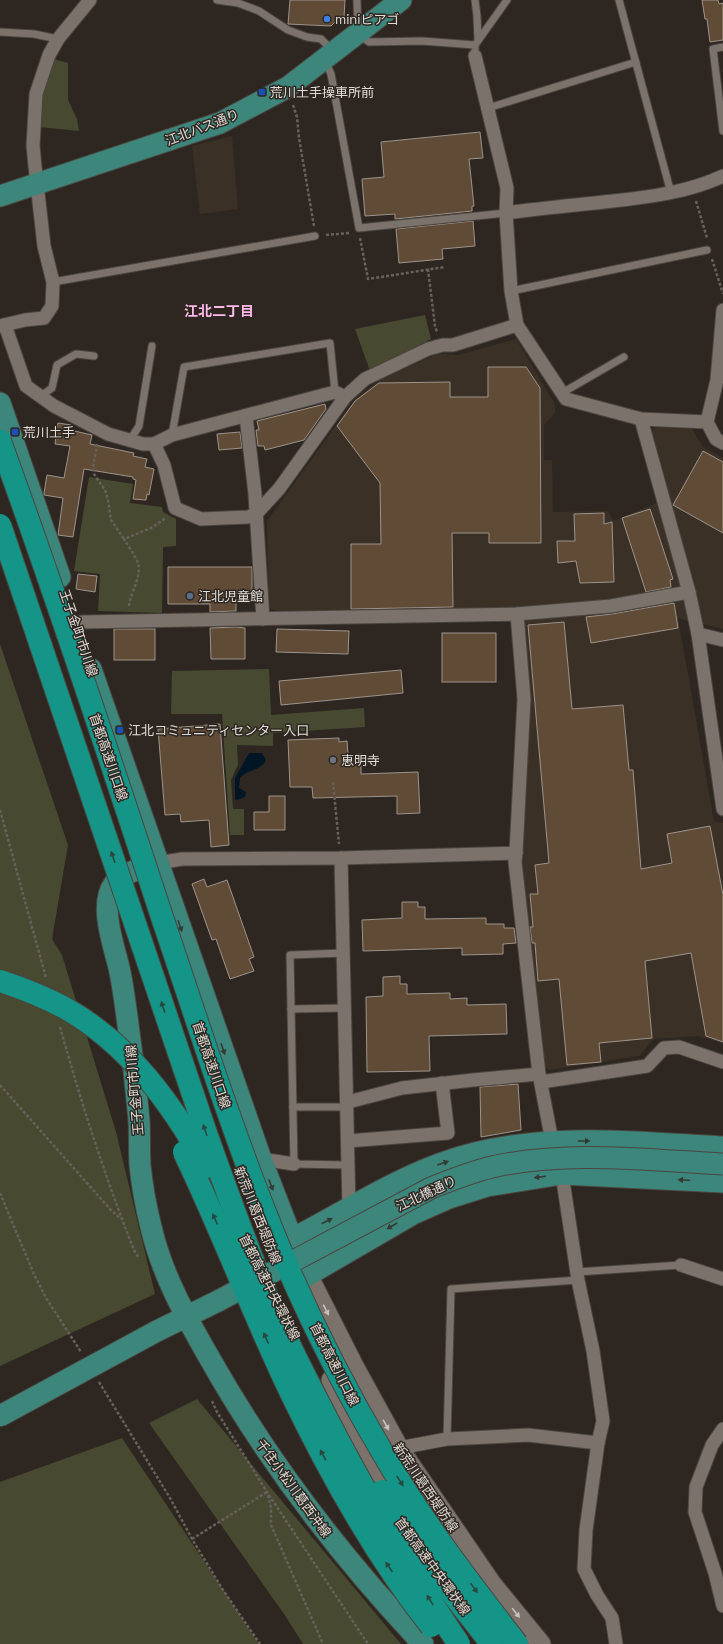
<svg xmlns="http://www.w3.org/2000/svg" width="723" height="1644" font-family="'Space Grotesk','Noto Sans JP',sans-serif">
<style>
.built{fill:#3b3025}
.green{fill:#474930}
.water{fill:#001625}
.building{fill:#604b36;stroke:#9c948c}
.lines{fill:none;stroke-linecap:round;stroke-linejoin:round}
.service-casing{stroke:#4b453f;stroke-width:9}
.minor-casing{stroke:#4b453f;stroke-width:15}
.secondary-casing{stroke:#4b453f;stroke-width:21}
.primary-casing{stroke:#4b453f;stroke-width:23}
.path{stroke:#67605b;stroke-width:2.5;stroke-dasharray:3 2;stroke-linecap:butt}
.service{stroke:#7a726b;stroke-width:7}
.minor{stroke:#7a726b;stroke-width:13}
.secondary{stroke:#7a726b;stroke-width:19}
.primary{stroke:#3d867c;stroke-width:21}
.primary-bridge-casing{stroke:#4b453f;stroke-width:23;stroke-linecap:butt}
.motorway-bridge-casing{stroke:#4b453f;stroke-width:24;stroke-linecap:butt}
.primary-bridge{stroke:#3d867c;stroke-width:21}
.motorway-bridge{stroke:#159488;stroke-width:22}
.oneway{fill:#264840}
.oneway2{fill:#313a33}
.oneway3{fill:#c6c1bc}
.shop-dot{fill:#3f7fe0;stroke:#2e2721;stroke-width:1.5}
.transit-dot{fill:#1a4fb4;stroke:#2e2721;stroke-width:1.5}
.service-dot{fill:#5c6f8a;stroke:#2e2721;stroke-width:1.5}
.worship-dot{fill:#6b7280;stroke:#2e2721;stroke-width:1.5}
.labels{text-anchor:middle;stroke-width:3;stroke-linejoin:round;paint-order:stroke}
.poi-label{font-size:13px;fill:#e0dbd7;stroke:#2e2721;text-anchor:start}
.street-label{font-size:13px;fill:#e0dbd7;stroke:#2e2721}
.neighbourhood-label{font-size:14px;font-weight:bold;fill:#fcb9ea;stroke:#2e2721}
</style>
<rect width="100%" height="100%" fill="#2e2721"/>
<g class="built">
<polygon points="232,136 238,209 200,214 192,146"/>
<polygon points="516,339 555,404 555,413 544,425 544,460 552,460 553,512 608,511 613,521 654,504 670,499 652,432 655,427 692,429 702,446 723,458 723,629 678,618 714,821 723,823 723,1043 698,1036 654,1039 639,1056 549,1070 543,1066 532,984 522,861 529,691 522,608 277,611 269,608 267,521 355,399 378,381 437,354 458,355"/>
</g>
<g class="green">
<polygon points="54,59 68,63 68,100 77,119 79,131 39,127 41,100"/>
<polygon points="425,315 431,339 370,371 355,329"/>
<polygon points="89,477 133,484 130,503 162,507 163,512 176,519 176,546 163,547 162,613 98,611 100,574 74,571"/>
<polygon points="0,644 68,845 52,939 62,955 116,1132 155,1294 0,1366"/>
<polygon points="269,669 271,715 364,708 365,727 273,733 273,746 237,745 238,765 231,780 233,809 244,809 244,835 230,835 222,714 171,714 172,671"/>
<polygon points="197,1399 401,1644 303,1644 284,1614 149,1423"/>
<polygon points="122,1438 259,1644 0,1644 0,1482"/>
</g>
<path class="water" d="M249,753H262L266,760C261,771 248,769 240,778L239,788L246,792L245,797L237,800L235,799V778Z"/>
<g class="building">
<polygon points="290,0 345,0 344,17 340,17 331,26 288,24"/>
<polygon points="702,0 718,0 719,4 723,3 723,40 710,42 707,19 705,19"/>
<polygon points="480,132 483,158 469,159 474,206 472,206 472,211 395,219 395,214 365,216 362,179 384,177 381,142"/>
<polygon points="473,221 475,246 442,249 443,259 399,263 396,229"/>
<polygon points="488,367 526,367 540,388 541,543 489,543 489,533 452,533 453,607 351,609 351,544 381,544 380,483 337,426 355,401 379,383 450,382 450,397 488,397"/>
<polygon points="325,404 326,409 304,440 265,450 264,446 258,446 256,430 259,430 257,421"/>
<polygon points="58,423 71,425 70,430 92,435 90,444 134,453 133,456 147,459 145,467 154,469 149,495 147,494 146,500 133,499 136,480 133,479 133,477 84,469 73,537 58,535 63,498 44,495 44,493 47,475 64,478 70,446 55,444"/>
<polygon points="240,432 242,448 219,450 217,434"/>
<polygon points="703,451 723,462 723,533 673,505"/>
<polygon points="650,509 673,579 670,580 671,587 646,592 622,518"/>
<polygon points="604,513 604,524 612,522 614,582 580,583 576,561 558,563 557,541 575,541 574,514"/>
<polygon points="168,567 252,567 252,593 236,593 236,611 210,612 210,604 168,604"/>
<polygon points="78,574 97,576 95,592 76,589"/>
<polygon points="674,603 678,628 591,643 586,617 612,614"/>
<polygon points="564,622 572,709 623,705 629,770 633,770 641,869 672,863 667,834 710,826 723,895 723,1042 706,1036 691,953 645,961 652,1038 599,1043 601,1062 567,1065 559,979 538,981 535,943 532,943 530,927 533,927 530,894 538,894 535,865 549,863 528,625"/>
<polygon points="236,627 245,628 245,659 211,659 210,628"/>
<rect x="114" y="629" width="41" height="31"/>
<polygon points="277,629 349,631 348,654 276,652"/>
<rect x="442" y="633" width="54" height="49"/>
<polygon points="401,670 403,693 281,705 279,681"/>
<polygon points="220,724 229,845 211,847 209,820 181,822 180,814 165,815 158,729"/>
<polygon points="339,738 339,742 347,741 348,755 361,754 361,774 418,772 420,813 397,814 397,796 313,798 312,787 290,787 288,740"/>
<polygon points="269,796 285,796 285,830 254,830 254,812 269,812"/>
<polygon points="204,879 207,887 227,880 254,957 249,959 254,971 230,979 216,939 212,940 192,884"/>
<polygon points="402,902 418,902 418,907 425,907 425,919 486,918 486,924 504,924 504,928 514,928 516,943 503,944 503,954 462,955 462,948 363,951 362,920 402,918"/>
<polygon points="400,976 400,984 407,984 407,994 450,993 450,999 467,998 467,1005 506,1004 507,1034 429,1036 430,1071 367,1072 366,997 383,996 383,977"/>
<polygon points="518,1084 521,1130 481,1137 480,1087"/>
</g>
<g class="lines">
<defs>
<g id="service">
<polyline points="217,0 238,3 259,11 288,30 307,37 321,39 332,50"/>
<polyline points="357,0 358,34 369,42 422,41 475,45 475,56"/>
<polyline points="475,0 477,16 478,40"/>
<polyline points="619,0 671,193"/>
<polyline points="0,32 34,34 58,39"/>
<polyline points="475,45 507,0"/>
<polyline points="723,47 713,49 723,131"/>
<polyline points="325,61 331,74 359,228 506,213"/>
<polyline points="488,108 636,62"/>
<polyline points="53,282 315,236"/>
<polyline points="511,291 707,250"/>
<polyline points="562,393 624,357"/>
<polyline points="41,396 52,388 57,365 76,354 94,356"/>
<polyline points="172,435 184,367 330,343 335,392"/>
<polyline points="130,440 139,426 152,346"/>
<polyline points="344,953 290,955 294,1164 349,1165"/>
<polyline points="291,1009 346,1008"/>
<polyline points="293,1107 348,1107"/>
<polyline points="577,1272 681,1265"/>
<polyline points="447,1439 451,1289 578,1280"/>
</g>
<g id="minor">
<polyline points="475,56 507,188 506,213 511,291 517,325"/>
<path d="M506,213C542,208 578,205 613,201C650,197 689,192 723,176"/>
<polyline points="5,325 26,386 54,406 108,434 143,444 154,444 172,435 335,392 345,397"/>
<polyline points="0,326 25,320 44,318 52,306 53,282 44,246 35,166 33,146 36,94 49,55 58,39 90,0"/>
<polyline points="246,416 255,494 263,619"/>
<polyline points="641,419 689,592 698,634 723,809"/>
<polyline points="707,422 717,380 723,310"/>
<polyline points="154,444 164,465 175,508 201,519 248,517 256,514 279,489 345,397 365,379 428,349 443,345 453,345 517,325 566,399 641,419 707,422 716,439 723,443"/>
<polyline points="698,634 723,640"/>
<polyline points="63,635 82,622 517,614 611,606 689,592"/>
<polyline points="516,853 515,862 539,1074 552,1141"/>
<polyline points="341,858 349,1209"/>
<polyline points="158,863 182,859 341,858 516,853 524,699 517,614"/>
<polyline points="541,1082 647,1066 664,1048 679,1047 723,1062"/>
<polyline points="348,1102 402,1088 473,1080 539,1074"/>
<polyline points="348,1141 448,1133 442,1083"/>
<polyline points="261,1159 294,1164"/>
<polyline points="562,1174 578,1280 593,1351 603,1421 598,1443 586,1530 584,1569 597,1595 612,1618 616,1644"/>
<polyline points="681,1265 723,1279"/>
<polyline points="723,1429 712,1445 696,1487 695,1512 715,1573 723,1606"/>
<polyline points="399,1448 447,1439 528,1435 598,1443"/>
</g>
<g id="secondary">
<polyline points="308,1275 354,1366 399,1448 492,1584 541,1644"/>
<polyline points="331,1380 350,1420 395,1503"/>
</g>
<g id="primary">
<polyline points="0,196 220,123 288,87 401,0"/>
<polyline points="0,403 60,577"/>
<polyline points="91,669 261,1159 292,1239 308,1275"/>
<path d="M158,863C144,868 123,872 114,884C98,906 115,948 120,972C123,987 125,1002 127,1017C132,1051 136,1085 139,1120C140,1135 139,1150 140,1165C142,1186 146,1207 151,1227C162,1275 186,1317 210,1359C269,1463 340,1556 423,1644"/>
<path d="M280,1245C333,1219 383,1185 439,1164C530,1130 628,1142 723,1147"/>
<polyline points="296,1282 413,1214 449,1198 487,1186 562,1174 723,1182"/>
<polyline points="157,1331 218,1301"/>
</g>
</defs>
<use href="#service" class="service-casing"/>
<use href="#minor" class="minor-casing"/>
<use href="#secondary" class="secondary-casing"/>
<use href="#primary" class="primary-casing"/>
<g class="path">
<polyline points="293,105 297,117 299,138 314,226"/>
<polyline points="696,201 707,238"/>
<polyline points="326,235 349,233"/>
<polyline points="360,238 368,279 445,267"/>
<polyline points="712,259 723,294"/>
<polyline points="428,269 435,326 437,332"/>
<polyline points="97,444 93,468 94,474 105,490 108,499 111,520 124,539"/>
<path d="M129,606C130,593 142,577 138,563C135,555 128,546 124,539L151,528L166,518"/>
<polyline points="333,782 339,844"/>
<polyline points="0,810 46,978"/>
<path d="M60,1027C81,1102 105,1177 134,1250L139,1258"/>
<polyline points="0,1085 110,1209 121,1219"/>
<polyline points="0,1193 33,1272 46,1298 81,1352"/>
<polyline points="99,1382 170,1498 192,1539 223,1590 260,1644"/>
<polyline points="212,1401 217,1412 267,1492 368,1644"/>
<polyline points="268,1495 271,1508 271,1525 323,1644"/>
<polyline points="192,1539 267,1492"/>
</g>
<use href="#service" class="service"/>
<use href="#minor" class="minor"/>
<use href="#secondary" class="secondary"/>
<use href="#primary" class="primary"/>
<defs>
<g id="primary-bridge">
<path d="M218,1301L431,1188C451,1180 471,1172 492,1167C567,1150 647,1160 723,1164"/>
<polyline points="0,1416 157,1331"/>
</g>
<g id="motorway-bridge">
<path d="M0,441C57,598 110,758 162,917C196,1017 228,1119 267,1217C299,1299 339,1379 384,1455C422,1521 470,1583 517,1644"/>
<path d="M0,525L207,1136C227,1192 247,1248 270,1303C290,1349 314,1394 337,1438C375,1509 414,1578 459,1644"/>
<path d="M0,981C22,988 44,997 65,1008C129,1044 172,1104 207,1167"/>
<path d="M184,1152C222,1231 253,1314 291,1393C330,1474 375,1555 431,1626"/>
<path d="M382,1491C415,1545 452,1595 492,1644"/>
</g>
</defs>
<use href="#primary-bridge" class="primary-bridge-casing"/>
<use href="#motorway-bridge" class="motorway-bridge-casing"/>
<use href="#primary-bridge" class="primary-bridge"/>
<use href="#motorway-bridge" class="motorway-bridge"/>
</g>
<defs><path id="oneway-solid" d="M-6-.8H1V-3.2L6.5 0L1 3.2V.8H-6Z"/></defs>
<g class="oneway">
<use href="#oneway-solid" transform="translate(113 857) rotate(-109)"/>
<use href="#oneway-solid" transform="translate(163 1007) rotate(-108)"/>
<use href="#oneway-solid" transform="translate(205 1130) rotate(-109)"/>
<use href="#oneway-solid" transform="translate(215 1219) rotate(-114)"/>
<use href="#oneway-solid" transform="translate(266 1338) rotate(-114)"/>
<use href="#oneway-solid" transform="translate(323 1455) rotate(-119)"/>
<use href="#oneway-solid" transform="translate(400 1481) rotate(57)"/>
<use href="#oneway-solid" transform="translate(389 1567) rotate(-124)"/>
<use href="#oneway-solid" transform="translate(474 1588) rotate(54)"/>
<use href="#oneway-solid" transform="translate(430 1600) rotate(-122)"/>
</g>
<g class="oneway2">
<use href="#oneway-solid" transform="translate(180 926) rotate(71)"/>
<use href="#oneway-solid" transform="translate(223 1049) rotate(71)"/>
<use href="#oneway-solid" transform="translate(584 1141)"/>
<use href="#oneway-solid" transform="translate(443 1163) rotate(-19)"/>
<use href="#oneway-solid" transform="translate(540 1177) rotate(173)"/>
<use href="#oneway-solid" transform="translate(684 1180) rotate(-177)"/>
<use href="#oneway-solid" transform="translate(271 1185) rotate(69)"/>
<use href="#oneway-solid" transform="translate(327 1221) rotate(-27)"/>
<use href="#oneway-solid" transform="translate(392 1226) rotate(150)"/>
</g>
<g class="oneway3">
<use href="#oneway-solid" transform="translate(326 1310) rotate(63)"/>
<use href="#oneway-solid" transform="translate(386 1425) rotate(61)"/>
<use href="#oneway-solid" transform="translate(516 1613) rotate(51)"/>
</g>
<circle class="shop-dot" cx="327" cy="19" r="4"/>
<g class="transit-dot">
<rect x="258" y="88" width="8" height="8" rx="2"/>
<rect x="11" y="428" width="8" height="8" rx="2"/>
<rect x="116" y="726" width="8" height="8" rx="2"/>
</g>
<circle class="service-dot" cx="190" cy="596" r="4"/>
<circle class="worship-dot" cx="333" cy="760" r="4"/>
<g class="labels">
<g class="poi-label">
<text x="335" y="24">miniピアゴ</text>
<text x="270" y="97">荒川土手操車所前</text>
<text x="23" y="437">荒川土手</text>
<text x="198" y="601">江北児童館</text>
<text x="128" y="735">江北コミュニティセンター入口</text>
<text x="341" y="765">恵明寺</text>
</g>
<g class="street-label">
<text transform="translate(202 127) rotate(-21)" y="5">江北バス通り</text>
<text transform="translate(79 633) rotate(71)" y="5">王子金町市川線</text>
<text transform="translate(109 757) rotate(71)" y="5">首都高速川口線</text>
<text transform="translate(212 1065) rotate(71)" y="5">首都高速川口線</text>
<text transform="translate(134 1090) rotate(-95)" y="5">王子金町市川線</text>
<text transform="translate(426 1193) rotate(-25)" y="5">江北橋通り</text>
<text transform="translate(258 1215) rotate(68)" y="5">新荒川葛西堤防線</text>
<text transform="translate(270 1287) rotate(63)" y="5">首都高速中央環状線</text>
<text transform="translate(335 1364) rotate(63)" y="5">首都高速川口線</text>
<text transform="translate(426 1487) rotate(56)" y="5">新荒川葛西堤防線</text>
<text transform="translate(294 1488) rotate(54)" y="5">千住小松川葛西沖線</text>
<text transform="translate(433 1566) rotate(54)" y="5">首都高速中央環状線</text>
</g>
<g class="neighbourhood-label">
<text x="219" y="316">江北二丁目</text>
</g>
</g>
</svg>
